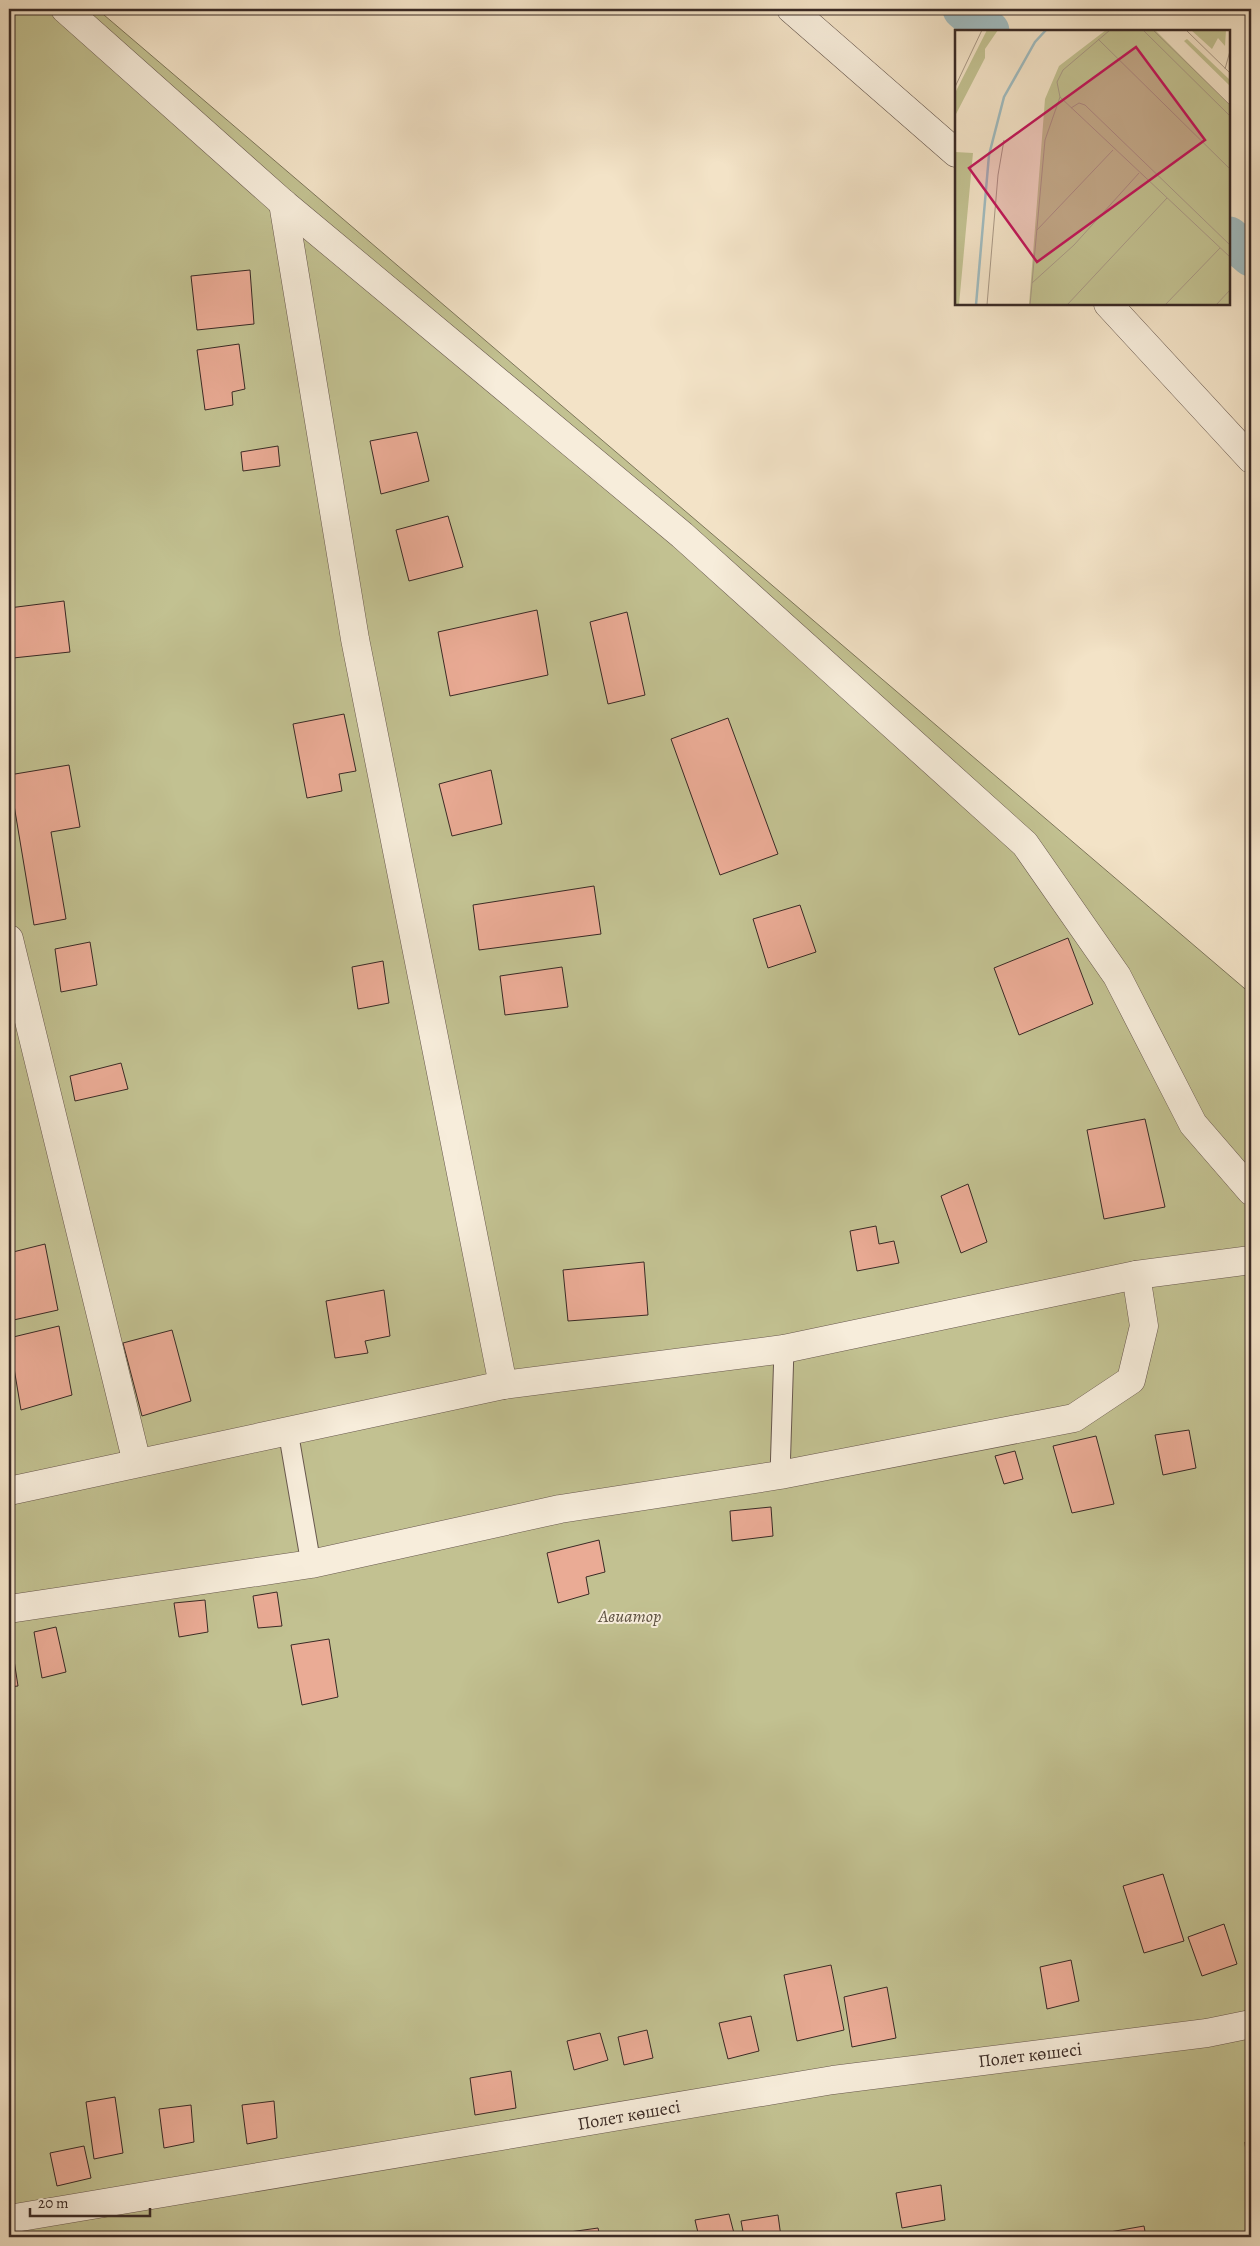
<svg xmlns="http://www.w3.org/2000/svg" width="1260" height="2246" font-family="Alegreya,serif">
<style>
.green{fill:#c2c191;stroke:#7e765b}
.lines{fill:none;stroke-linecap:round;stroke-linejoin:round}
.canal{stroke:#a0bbbf;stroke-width:41}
.building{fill:#eaab95;stroke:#3a2a25}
.service-casing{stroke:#68584e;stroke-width:21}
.minor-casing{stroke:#68584e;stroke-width:29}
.service{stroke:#f7eddb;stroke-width:19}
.minor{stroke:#f7eddb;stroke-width:28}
.labels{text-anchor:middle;stroke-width:4;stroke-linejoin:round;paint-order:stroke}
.park-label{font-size:18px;font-style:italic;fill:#5c5040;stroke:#f7eddb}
.street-label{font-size:18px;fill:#3a2a25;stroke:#f7eddb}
.inset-river{fill:none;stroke:#a0bbbf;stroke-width:2.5}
.inset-road{fill:none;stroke:#a99986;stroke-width:1}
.view{fill:#c2185b;fill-opacity:0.15;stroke:#c2185b;stroke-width:2.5}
.inset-edge{fill:none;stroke:#3a2a25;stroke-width:2.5}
</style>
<rect width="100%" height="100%" fill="#f3e3c7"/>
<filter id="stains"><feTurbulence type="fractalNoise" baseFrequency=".004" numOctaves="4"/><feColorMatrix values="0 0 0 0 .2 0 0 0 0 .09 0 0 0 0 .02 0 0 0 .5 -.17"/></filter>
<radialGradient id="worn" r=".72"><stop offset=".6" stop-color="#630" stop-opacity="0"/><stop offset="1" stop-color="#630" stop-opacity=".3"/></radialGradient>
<polygon class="green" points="9,9 97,9 1251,994 1251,2237 9,2237"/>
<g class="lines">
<g class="canal">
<polyline points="963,9 989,31"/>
<polyline points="1229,237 1251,256"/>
</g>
</g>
<g class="building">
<polygon points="250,270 254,324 197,330 191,276"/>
<polygon points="239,344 245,389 232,392 233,405 205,410 197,350"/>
<polygon points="417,432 429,481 381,494 370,441"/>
<polygon points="278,446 280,466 243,471 241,452"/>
<polygon points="448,516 463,567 409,581 396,530"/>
<polygon points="64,601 70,652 13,658 9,608"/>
<polygon points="537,610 548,675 450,696 438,632"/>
<polygon points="627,612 645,695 608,704 590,622"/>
<polygon points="344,714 356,771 339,774 342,791 307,798 293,724"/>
<polygon points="728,718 778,854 720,875 671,739"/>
<polygon points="69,765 80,827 51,832 66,919 34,925 9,775"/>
<polygon points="491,770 502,824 452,836 439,784"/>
<polygon points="594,886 601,934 479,950 473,905"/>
<polygon points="800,905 816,952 768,968 753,919"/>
<polygon points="1068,938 1093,1004 1019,1035 994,968"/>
<polygon points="90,942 97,985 61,992 55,949"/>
<polygon points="383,961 389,1003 358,1009 352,967"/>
<polygon points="562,967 568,1007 505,1015 500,976"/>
<polygon points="121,1063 128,1089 75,1101 70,1076"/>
<polygon points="1145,1119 1165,1207 1104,1219 1087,1130"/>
<polygon points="968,1184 987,1242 961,1253 941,1196"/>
<polygon points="876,1226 879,1244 894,1241 899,1263 857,1271 850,1231"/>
<polygon points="45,1244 58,1310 9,1321 9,1253"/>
<polygon points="644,1262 648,1315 568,1321 563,1270"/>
<polygon points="384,1290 390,1336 365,1341 368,1353 335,1358 326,1301"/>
<polygon points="59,1326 72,1395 21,1410 9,1338"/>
<polygon points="172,1330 191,1401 142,1416 123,1343"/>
<polygon points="1189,1430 1196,1468 1163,1475 1155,1435"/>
<polygon points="1096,1436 1114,1504 1072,1513 1053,1446"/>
<polygon points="1015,1451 1023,1479 1004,1484 995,1456"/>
<polygon points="771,1507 773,1536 732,1541 730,1511"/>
<polygon points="599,1540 605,1572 586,1577 589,1594 558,1603 547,1553"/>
<polygon points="277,1592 282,1626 258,1628 253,1596"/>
<polygon points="205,1600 208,1632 179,1637 174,1603"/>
<polygon points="56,1627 66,1672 42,1678 34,1632"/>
<polygon points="10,1634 18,1686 9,1687 9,1635"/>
<polygon points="329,1639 338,1697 302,1705 291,1645"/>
<polygon points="1163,1874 1184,1941 1144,1953 1123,1886"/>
<polygon points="1224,1924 1237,1964 1202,1976 1188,1937"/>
<polygon points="1071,1960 1079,2001 1047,2009 1040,1967"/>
<polygon points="831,1965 844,2030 797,2041 784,1975"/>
<polygon points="887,1987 896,2038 852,2047 844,1997"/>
<polygon points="751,2016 759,2051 728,2059 719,2023"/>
<polygon points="647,2030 653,2058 624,2065 618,2037"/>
<polygon points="600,2033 608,2060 574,2070 567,2041"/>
<polygon points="511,2071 516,2108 475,2115 470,2078"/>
<polygon points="115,2097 123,2153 94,2159 86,2102"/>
<polygon points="274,2101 277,2138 247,2144 242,2105"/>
<polygon points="191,2105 194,2142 164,2148 159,2109"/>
<polygon points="1251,2141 1251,2195 1250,2196 1245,2142"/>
<polygon points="84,2146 91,2178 57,2186 50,2153"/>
<polygon points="941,2185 945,2220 902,2228 896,2193"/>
<polygon points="729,2214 735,2237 699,2237 695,2220"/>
<polygon points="778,2215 781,2237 744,2237 741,2221"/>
<polygon points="1144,2226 1146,2237 1081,2237"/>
<polygon points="598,2228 600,2237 548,2237 548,2235"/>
</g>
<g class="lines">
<defs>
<g id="service">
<polyline points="288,1431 311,1564"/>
<polyline points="780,1475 784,1349"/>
</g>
<g id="minor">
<polyline points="65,9 283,203 682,535 1025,844 1117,976 1193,1124 1251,1191"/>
<polyline points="791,9 956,153"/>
<polyline points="283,203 355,639 503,1385"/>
<polyline points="1108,304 1251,459"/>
<polyline points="9,939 137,1463"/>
<polyline points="9,1491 503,1385 784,1349 1136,1275 1251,1260"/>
<polyline points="9,1609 311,1564 560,1509 780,1475 1074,1418 1131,1380 1144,1326 1136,1275"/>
<polyline points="9,2219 833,2080 1207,2033 1251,2024"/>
</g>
</defs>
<use href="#service" class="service-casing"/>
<use href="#minor" class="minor-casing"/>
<use href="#service" class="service"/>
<use href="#minor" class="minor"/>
</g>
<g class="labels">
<g class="park-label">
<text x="630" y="1622">Авиатор</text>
</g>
<g class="street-label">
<text transform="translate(1030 2055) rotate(-7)" y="6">Полет көшесі</text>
<text transform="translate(629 2115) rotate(-10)" y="6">Полет көшесі</text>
</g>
</g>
<g transform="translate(955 30)">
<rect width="275" height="275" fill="#f3e3c7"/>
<path d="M32,0H43L30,19V28L0,86V63ZM151,0H200L275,75V275H74L90,69L104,36ZM236,0H271L270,16L263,8L257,19ZM232,9L275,50V56L229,11ZM0,122L18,123L4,275H0Z" fill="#c2c191"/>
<path class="inset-river" d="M21,275L34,125L49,67L80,12L91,0"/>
<path class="inset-road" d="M155,0L108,40L102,52L105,67L275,227M188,0L275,86M198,0L275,75M231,0L275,43M143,9L275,139M270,39L275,21M0,57L27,0M116,78L124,73L130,75L275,215M82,200L158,120M77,253L119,215L184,143M32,275L43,145L49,110M75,275L90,110L105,67M112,275L212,168M210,275L265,218M261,275L275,260"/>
<path class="view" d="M181,17L250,110L82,232L14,138Z"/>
<rect width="275" height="275" class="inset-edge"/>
</g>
<rect width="1260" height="2246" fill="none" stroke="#f3e3c7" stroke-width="30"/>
<rect x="10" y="10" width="1240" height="2226" fill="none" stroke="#3a2a25" stroke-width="2.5"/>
<rect x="15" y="15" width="1230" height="2216" fill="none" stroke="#3a2a25"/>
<path d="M30 2208v8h120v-8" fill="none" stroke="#3a2a25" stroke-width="2.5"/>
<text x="38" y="2208" font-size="15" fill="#3a2a25" stroke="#f7eddb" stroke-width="4" paint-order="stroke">20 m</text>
<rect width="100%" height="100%" filter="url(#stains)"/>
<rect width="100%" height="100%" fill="url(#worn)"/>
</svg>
